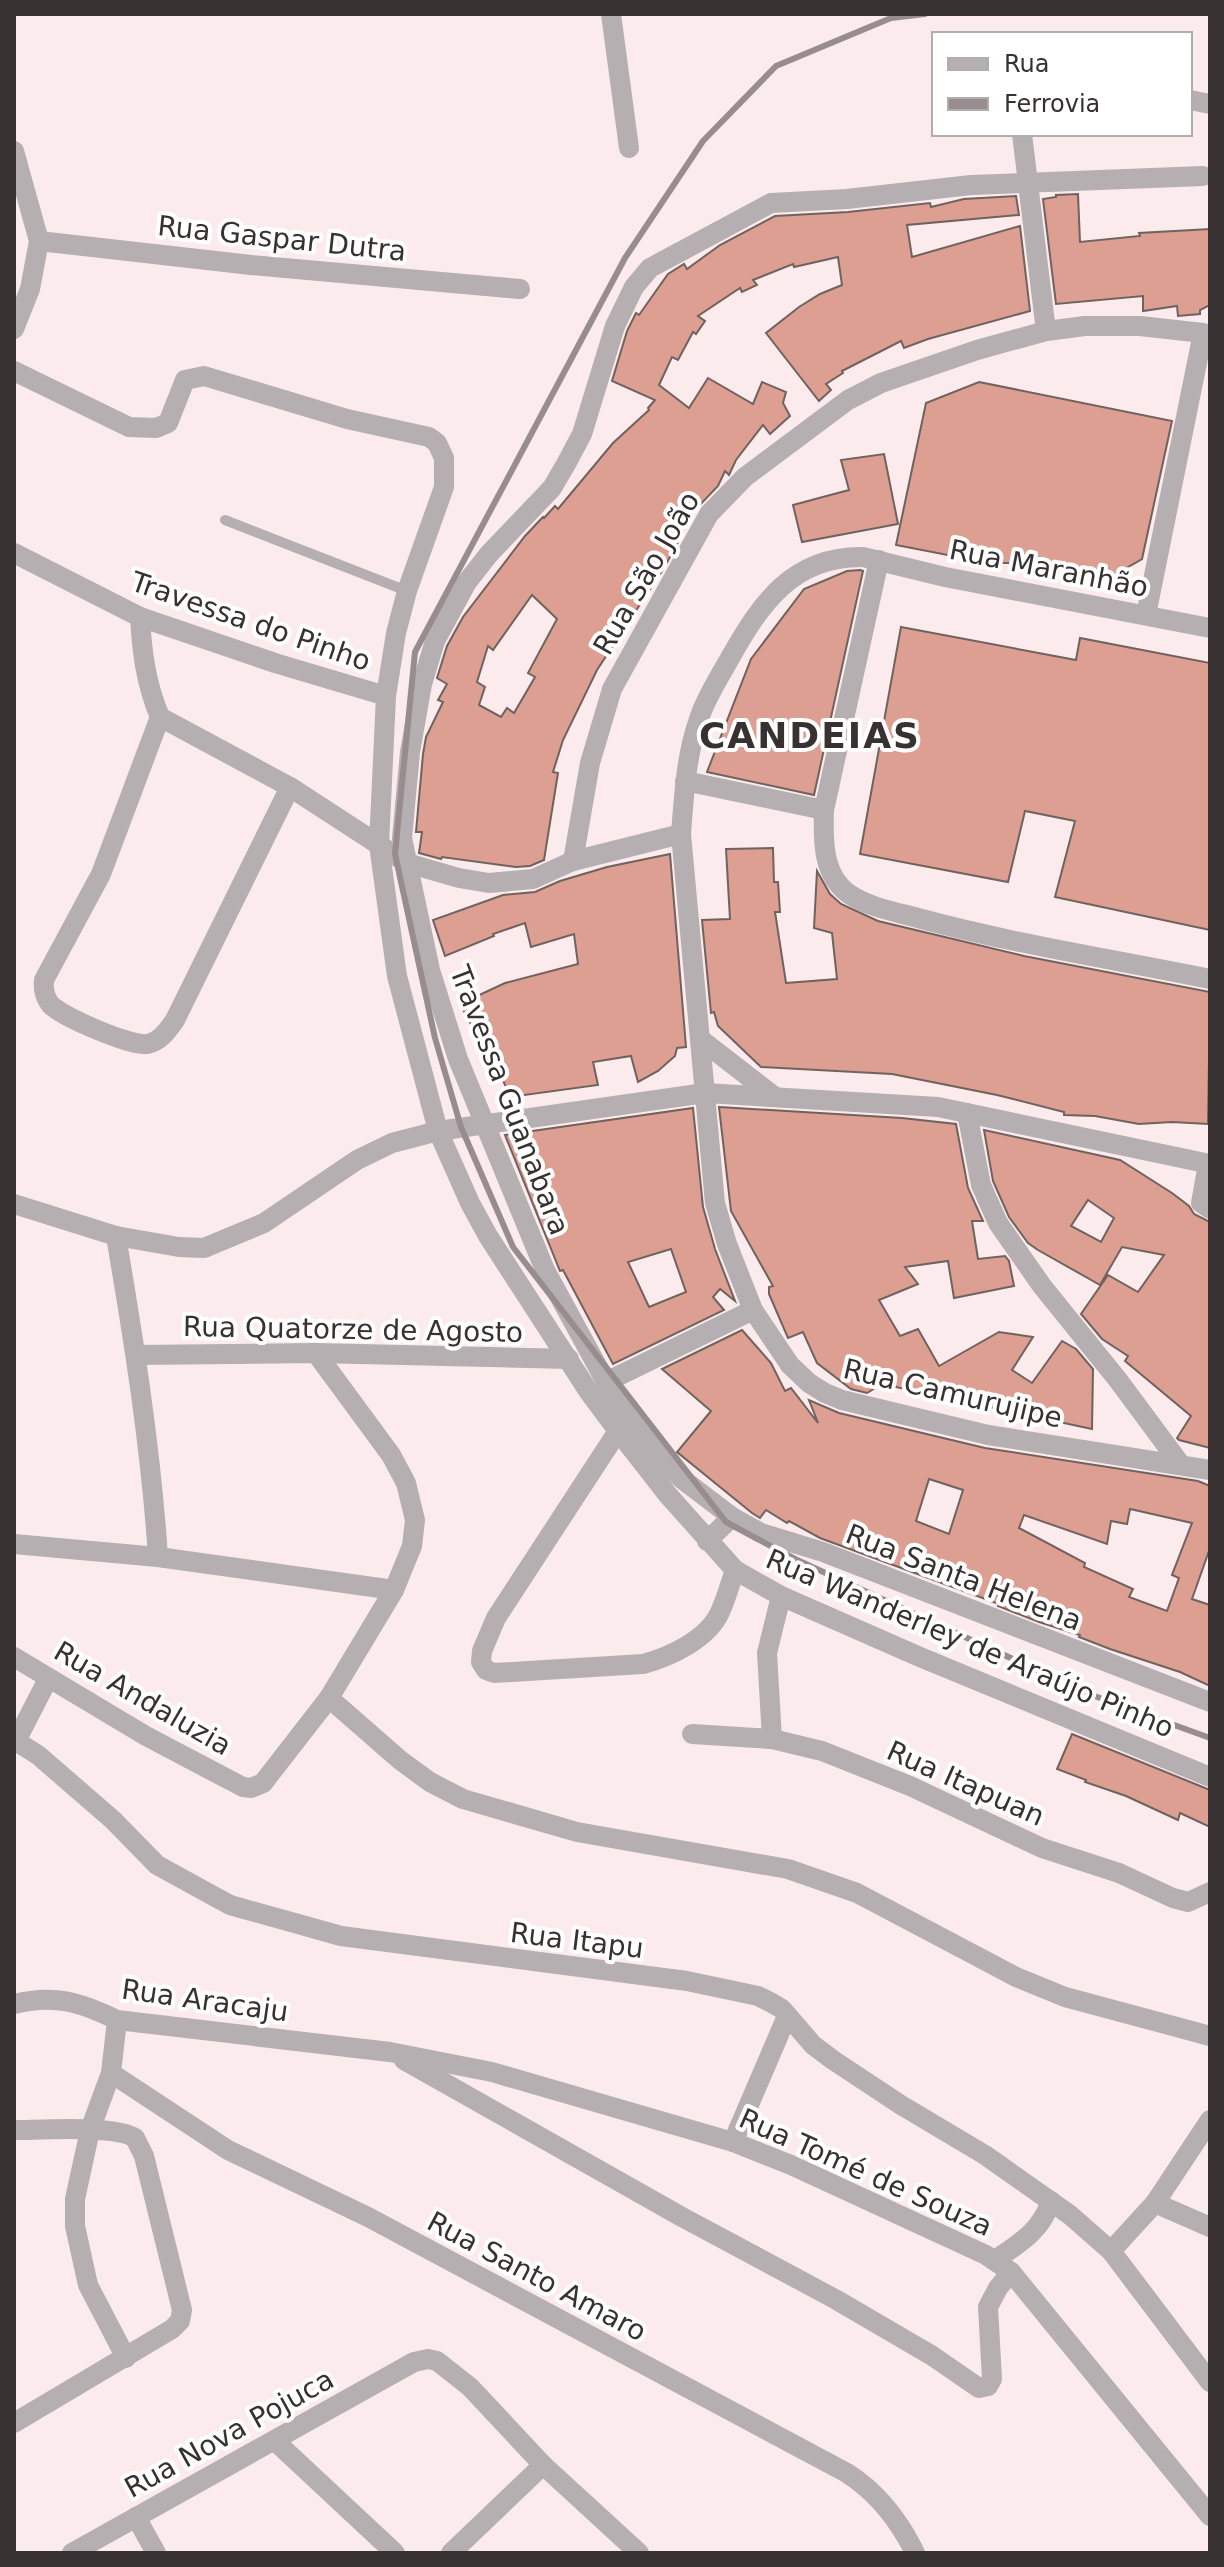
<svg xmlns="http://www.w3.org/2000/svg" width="1224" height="2567" font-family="'DejaVu Sans',sans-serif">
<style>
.building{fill:#dc9f92;stroke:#70625f;stroke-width:2;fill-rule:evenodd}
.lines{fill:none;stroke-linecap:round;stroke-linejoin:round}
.service{stroke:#b5afb2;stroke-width:10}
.minor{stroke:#b5afb2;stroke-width:20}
.rail{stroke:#988d8e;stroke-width:6}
.labels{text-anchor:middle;stroke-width:8;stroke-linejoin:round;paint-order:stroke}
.street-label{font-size:28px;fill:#373131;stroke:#fff}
.district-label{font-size:36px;font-weight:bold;letter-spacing:2px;fill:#373131;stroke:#fff}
</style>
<rect width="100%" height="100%" fill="#fbebed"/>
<g class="building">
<polygon points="1078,194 1080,242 1140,236 1139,233 1210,229 1210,305 1200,310 1200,314 1178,316 1177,306 1143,311 1143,296 1056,304 1043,199 1056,197 1056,195"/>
<path d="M1016,196L1019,215L907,225L912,257L1020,226L1030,311L928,339L904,348L901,341L842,371L843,373L826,384L831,390L819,401L766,333L799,307L820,294L842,285L838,257L794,267L793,264L753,280L757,285L742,292L740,288L698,316L705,321L696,334L693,332L678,360L672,357L659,385L689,408L708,378L753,404L762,382L786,392L783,403L790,416L770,434L763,425L736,460L729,475L725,471L718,486L695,510L676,541L678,542L664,568L597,670L563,740L553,772L558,773L544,860L530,866L516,867L442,857L441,859L419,853L422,832H416L423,754L426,737L443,702L438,700L447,684L437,678L447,646L463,617L525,536L543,517L544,518L555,506L558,509L613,443L649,410L648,408L655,400L612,381L627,331L636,313L639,315L668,274L684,264L687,269L720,245L775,216L848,212L930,203L931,207L964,199ZM532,595L557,619L528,673L535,677L514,713L507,708L501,717L479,705L485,687L477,682L488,646L493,650Z"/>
<polygon points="979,382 1172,421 1142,559 1114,575 1027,557 1015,563 989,563 896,545 926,403"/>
<polygon points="884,454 898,524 802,542 793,505 849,490 841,460"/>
<polygon points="860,570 863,571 814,795 707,772 751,659 804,589 847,571"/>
<polygon points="901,627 1076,660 1080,638 1210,663 1210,930 1055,897 1075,821 1025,811 1008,882 860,854"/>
<polygon points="773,848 774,882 778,882 780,912 775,912 786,983 837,979 832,933 814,928 817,871 830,894 841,904 878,921 1024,956 1210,992 1208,1124 1172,1122 1139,1124 1095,1116 1064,1115 1064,1112 997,1095 892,1074 761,1067 718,1026 714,1012 711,1013 702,920 730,919 726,849"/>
<polygon points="670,854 686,1047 677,1048 675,1056 658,1071 638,1082 631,1056 593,1062 598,1085 510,1097 485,1037 479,1039 460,1004 505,983 578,964 574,934 531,947 525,923 493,934 494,936 445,956 433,920 503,895 535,892 560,881 607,867"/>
<polygon points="719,1107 902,1118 956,1124 968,1188 983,1221 972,1221 978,1259 1005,1256 1009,1261 1014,1286 954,1298 948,1261 905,1267 918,1284 879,1300 900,1336 918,1329 939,1366 999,1332 1033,1337 1012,1370 1032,1383 1062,1341 1076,1349 1093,1369 1092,1429 882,1384 867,1393 851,1389 817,1363 803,1332 788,1338 769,1294 769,1287 773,1286 731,1211"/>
<path d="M693,1108L703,1207L715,1249L735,1301L720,1289L713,1297L724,1310L613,1364L563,1270L560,1271L505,1135ZM671,1249L686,1292L649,1307L628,1262Z"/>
<path d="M984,1130L1120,1160L1172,1193L1189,1206L1194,1214L1210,1222V1448L1179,1440L1177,1438L1191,1416L1125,1361L1128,1356L1102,1339L1081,1314L1108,1275L1138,1292L1164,1255L1122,1247L1100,1285L1038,1250L1028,1243L1009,1217L993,1181ZM1088,1200L1114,1218L1101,1242L1071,1226Z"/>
<path d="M742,1330L771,1363L785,1391L791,1388L818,1423L809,1400L839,1413L985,1448L1198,1481L1210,1486V1548L1192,1599L1210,1605V1686L1180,1672L1110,1649L1079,1637L1080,1635L1039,1622L998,1606L999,1604L820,1538L789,1521L787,1523L766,1510L760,1518L752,1513L677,1452L711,1411L662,1369ZM929,1479L963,1490L949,1534L916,1521ZM1130,1509L1192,1523L1172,1575L1179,1578L1167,1611L1129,1597L1133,1589L1084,1567L1085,1563L1019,1528L1024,1515L1107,1544L1111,1521L1127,1524Z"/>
<polygon points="1072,1734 1210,1790 1210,1827 1180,1813 1178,1820 1126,1796 1085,1782 1086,1780 1057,1769"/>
</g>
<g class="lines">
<polyline class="service" points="225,520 407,591"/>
<g class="minor">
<polyline points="611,14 629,148"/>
<polyline points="1190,100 1210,104"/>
<polyline points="1022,134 1046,331"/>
<polyline points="14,151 39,241 30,289 14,329"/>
<polyline points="39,241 251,265 520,289"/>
<polyline points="14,371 129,427 156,428 168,423 185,380 204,376 347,419 429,437 437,443 444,458 444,487 407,591 396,633 386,696 379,845 397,976 438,1131 470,1203 488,1236 589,1392 618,1431 668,1495 735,1570 781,1596 920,1657 1210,1777"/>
<polyline points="14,553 140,617 275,663 386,696"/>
<path d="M879,560L824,810C823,839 822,875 849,894C868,907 896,912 918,918C1014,944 1112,959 1210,979"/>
<polyline points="1146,615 1203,333"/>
<path d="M140,617C142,653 146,684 160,717"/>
<path d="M1210,628L945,577L863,557C793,556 761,603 730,658C719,678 706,697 699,719C686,755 684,796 681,834L715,1203L727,1244L753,1310L790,1365L809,1383L825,1393L842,1400L988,1435L1210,1470"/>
<path d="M160,717L101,874L44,980C43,989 44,996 50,1004C60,1016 132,1047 147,1044C160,1042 168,1030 175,1020L290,787"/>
<polyline points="160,717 290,787 407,863 459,878 489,883 533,879 573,861 681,834"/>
<polyline points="685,781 824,810"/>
<polyline points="573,861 590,763 612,689 709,514 745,477 848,400 881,383 977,350 1046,331 1085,326 1140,326 1203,333"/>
<polyline points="700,1039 775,1097"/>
<polyline points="967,1113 981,1185 998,1223 1042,1286 1118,1380 1181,1465"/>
<polyline points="1208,1164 1201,1203 1210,1209"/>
<polyline points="14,1204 116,1236 179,1247 204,1248 264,1223 357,1160 392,1143 438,1131 705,1093 938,1107 1210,1164"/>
<path d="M116,1236C134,1342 151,1449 158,1557"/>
<polyline points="136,1355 316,1353 569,1359"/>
<polyline points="606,1382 753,1310"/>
<path d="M618,1431L496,1618L482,1651L481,1662L486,1670L494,1673L643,1664C670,1657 708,1639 720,1612C726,1599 730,1584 735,1570"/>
<polyline points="732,1517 682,1479 664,1460 606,1382 545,1270 458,1059 430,970 402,838 410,752 422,684 435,641 467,582 489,554 552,488 566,464 582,434 615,326 634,287 650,268 771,203 847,199 971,185 1203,176"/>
<polyline points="707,1541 732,1517 761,1533 823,1552 1210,1702"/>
<polyline points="14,1544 158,1557 394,1590"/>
<polyline points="14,1657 146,1736 243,1787 251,1788 263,1783 329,1698 394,1590 412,1546 415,1520 406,1483 391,1455 316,1353"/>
<polyline points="329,1698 400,1760 430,1782 463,1799 577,1832 788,1869 857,1893 1016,1977 1065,1997 1210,2036"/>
<polyline points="692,1734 772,1739 822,1751 910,1786 1042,1848 1119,1873 1173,1898 1188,1902 1210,1892"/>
<polyline points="772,1739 767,1653 781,1596"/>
<polyline points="14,1740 38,1755 113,1820 157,1865 230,1905 341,1936 687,1981 758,1996 772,2003 782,2009 813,2045 833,2060 901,2105 985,2155 1070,2215 1111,2251 1210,2382"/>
<polyline points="16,1741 48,1679"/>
<path d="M14,2004C55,1994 80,2002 117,2020L390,2052L492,2072L733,2142L791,2165L986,2255L1011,2272L1210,2516"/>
<polyline points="117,2020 111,2073 90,2130 75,2199 75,2226 88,2285 126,2358"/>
<polyline points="404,2060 682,2217 835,2299 931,2355 979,2388 988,2386 992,2379 988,2307 998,2288 1011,2272"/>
<path d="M111,2073L228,2150L368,2217L847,2473C878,2493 899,2520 915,2553"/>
<path d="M14,2130C40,2130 116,2125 135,2138L144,2156L182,2310L180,2321L172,2329L14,2423"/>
<polyline points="733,2142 787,2016"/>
<polyline points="1155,2203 1210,2227"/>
<polyline points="1111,2251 1155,2203 1210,2120"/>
<path d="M995,2260C1020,2243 1041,2231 1051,2201"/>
<polyline points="275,2441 395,2553"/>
<polyline points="136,2517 156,2553"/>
<polyline points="72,2553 414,2362 428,2359 437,2361 470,2387 543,2465 639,2553"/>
<polyline points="451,2553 543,2465"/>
</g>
<polyline class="rail" points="925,14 891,18 776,66 703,141 625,258 415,652 395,854 435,1038 461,1127 513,1247 726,1522 795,1559 1089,1694 1210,1738"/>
</g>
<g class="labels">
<g class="street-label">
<text transform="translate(282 238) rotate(6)" y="10">Rua Gaspar Dutra</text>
<text transform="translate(1049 568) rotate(11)" y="10">Rua Maranhão</text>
<text transform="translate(646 573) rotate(-60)" y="10">Rua São João</text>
<text transform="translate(251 621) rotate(19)" y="10">Travessa do Pinho</text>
<text transform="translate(510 1100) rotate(69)" y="10">Travessa Guanabara</text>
<text transform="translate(353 1329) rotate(1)" y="10">Rua Quatorze de Agosto</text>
<text transform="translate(953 1393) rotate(13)" y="10">Rua Camurujipe</text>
<text transform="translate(964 1577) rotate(21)" y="10">Rua Santa Helena</text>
<text transform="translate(970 1643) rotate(23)" y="10">Rua Wanderley de Araújo Pinho</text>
<text transform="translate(143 1698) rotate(30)" y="10">Rua Andaluzia</text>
<text transform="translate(966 1783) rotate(24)" y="10">Rua Itapuan</text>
<text transform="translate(577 1940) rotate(7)" y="10">Rua Itapu</text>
<text transform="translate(205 2000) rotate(8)" y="10">Rua Aracaju</text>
<text transform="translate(866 2172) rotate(24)" y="10">Rua Tomé de Souza</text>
<text transform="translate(537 2276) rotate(28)" y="10">Rua Santo Amaro</text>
<text transform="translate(229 2433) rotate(-29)" y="10">Rua Nova Pojuca</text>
</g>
<g class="district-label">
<text x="810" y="748">CANDEIAS</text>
</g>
</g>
<rect width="1224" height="2567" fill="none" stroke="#373131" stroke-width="32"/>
<rect x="932" y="32" width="260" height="104" fill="#ffffff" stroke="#afadad" stroke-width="2"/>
<rect x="948" y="58" width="40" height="12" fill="#b5afb2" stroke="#afadad" stroke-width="2"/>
<text x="1004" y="72" font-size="24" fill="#373131">Rua</text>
<rect x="948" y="98" width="40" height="12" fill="#988d8e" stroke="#afadad" stroke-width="2"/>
<text x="1004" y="112" font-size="24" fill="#373131">Ferrovia</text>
</svg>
